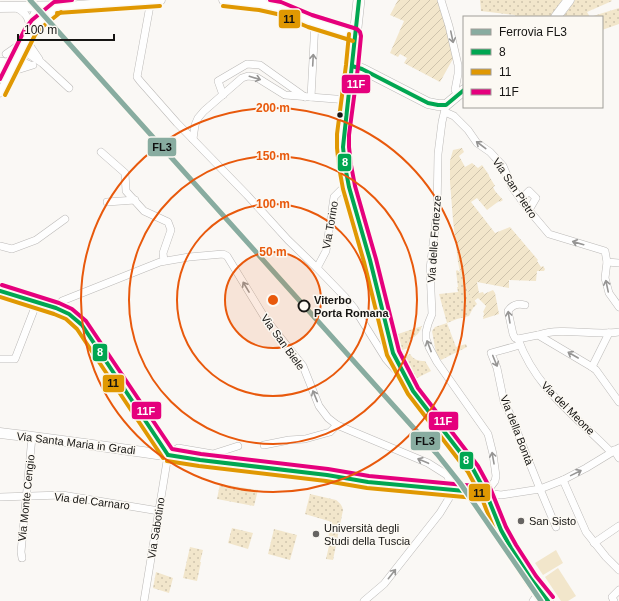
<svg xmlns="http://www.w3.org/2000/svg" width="619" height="601" font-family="Arial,sans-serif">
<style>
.grass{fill:url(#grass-dots)}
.park{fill:#f2e6cb}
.garden{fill:url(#garden-furrows)}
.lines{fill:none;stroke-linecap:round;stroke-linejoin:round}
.minor-casing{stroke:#bbb9b7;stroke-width:8}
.tertiary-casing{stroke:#bbb9b7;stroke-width:10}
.secondary-casing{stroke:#bbb9b7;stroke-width:11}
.primary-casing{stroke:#bbb9b7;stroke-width:12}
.minor{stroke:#fefefe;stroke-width:7}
.tertiary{stroke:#fefefe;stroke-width:9}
.secondary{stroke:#fefefe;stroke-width:10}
.primary{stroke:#fefefe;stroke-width:11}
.bus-1-casing{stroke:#fcf9f3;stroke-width:7}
.bus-2-casing{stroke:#fcf9f3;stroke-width:7}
.bus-3-casing{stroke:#fcf9f3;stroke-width:7}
.bus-1{stroke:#00a651;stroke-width:4}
.bus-2{stroke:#e09802;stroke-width:4}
.bus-3{stroke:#e5007d;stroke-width:4}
.rail-1-casing{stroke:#fcf9f3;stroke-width:8}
.rail-1{stroke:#88aca0;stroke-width:5}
.oneway{stroke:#969594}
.ring{fill:none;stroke:#e8590c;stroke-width:2}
.bus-dot{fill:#161513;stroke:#fcf9f3;stroke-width:1.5}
.stop-dot{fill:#fcf9f3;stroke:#161513;stroke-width:2}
.poi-dot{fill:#666462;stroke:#fcf9f3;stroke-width:1.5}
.labels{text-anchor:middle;stroke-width:3;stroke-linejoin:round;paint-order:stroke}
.street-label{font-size:11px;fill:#161513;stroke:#fcf9f3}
.stop-label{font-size:11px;font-weight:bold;fill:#161513;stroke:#fcf9f3;text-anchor:start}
.poi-label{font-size:11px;fill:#161513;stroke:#fcf9f3;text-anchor:start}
.centre{fill:#e8590c;stroke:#fcf9f3;stroke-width:2}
.ring-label{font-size:12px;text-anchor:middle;font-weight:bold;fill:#e8590c;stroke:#fcf9f3;stroke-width:3;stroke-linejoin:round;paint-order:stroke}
.line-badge{stroke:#fcf9f3;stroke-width:1.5}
.badge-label{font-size:11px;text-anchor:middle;font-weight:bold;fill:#fff}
.pale-badge-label{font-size:11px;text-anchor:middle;font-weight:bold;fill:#111}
</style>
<defs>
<pattern id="grass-dots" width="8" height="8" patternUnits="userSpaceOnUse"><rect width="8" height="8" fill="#f2e6cb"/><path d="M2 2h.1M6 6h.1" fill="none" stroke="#cfc4ad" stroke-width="1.8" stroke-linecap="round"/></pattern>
<pattern id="garden-furrows" width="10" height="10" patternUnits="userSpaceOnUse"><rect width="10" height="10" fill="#f2e6cb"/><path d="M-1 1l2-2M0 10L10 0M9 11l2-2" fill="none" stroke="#cfc4ad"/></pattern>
</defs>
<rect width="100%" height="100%" fill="#faf8f5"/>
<g class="grass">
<polygon points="480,0 565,0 552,17 515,17 515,15 481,11"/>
<polygon points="575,0 611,0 612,1 587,12 590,17 619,8 619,24 602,30 602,17 563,17"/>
<polygon points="457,270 460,272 468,291 477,304 473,308 469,316 457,319 447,323 456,347 466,344 467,347 441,360 436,353 432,331 435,327 447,323 439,294 458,292 457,287 458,287 456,271"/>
<path d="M422,326C421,328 421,330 419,332C415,339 409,336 408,348L400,351L395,335Z"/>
<path d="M410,354C414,360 418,361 425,361L431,371L415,379L403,357Z"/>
<polygon points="220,484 258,490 254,506 217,499"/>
<path d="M310,494L336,500C340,503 342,505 343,510L333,560L326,559L329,546L326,545L332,522L305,514Z"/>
<polygon points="232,528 253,533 248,549 228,543"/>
<polygon points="274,529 297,535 290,560 268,554"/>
<polygon points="190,547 203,550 200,562 201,562 197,581 183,578"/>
<polygon points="156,572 173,578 169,593 153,588"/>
</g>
<g class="park">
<polygon points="556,550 563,563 543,575 535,563"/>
<polygon points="558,568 576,596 568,601 561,601 545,577"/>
</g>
<g class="garden">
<polygon points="398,0 438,0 447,26 454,57 440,82 404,63 407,58 400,54 398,57 390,53 404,21 390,15"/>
<polygon points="462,148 464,152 459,156 465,167 472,163 478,168 482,165 489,175 489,176 495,186 493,187 495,191 503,200 500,202 499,201 487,210 477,198 471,202 495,233 510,227 538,260 537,261 541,267 543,266 545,269 544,271 537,271 536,281 509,280 509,288 477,282 479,293 483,292 484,294 493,290 495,293 499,314 483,319 484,313 483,312 486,306 478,298 474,301 468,291 460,272 458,262 453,220 450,182 450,161 453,150"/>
</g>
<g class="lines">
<defs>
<g id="minor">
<polyline points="151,0 137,77 140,81 177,123 247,195 288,240 317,268 345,297 354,308 386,359 401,376"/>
<polyline points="441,0 449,26 458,65 458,74 455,90 458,95"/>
<path d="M15,7C27,13 30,19 30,32"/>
<polyline points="30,22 34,14 40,7"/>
<polyline points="6,54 26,40 39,59"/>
<polyline points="0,61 6,62 16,60"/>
<polyline points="30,65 23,62 19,53 27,53 42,63 69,88"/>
<polyline points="0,67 5,82"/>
<polyline points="8,79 17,70 33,65"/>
<polyline points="0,93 5,82 30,32 37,24 57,7"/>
<polyline points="223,95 218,81 247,64 260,65 305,97"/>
<polyline points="311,97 315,22"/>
<polyline points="446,105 442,122 438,154 437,212 430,269 432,314 428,324 426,332 426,339 429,347 437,362 488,434 493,454 496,476 495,481 486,493 501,495 540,489 563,480 586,468 619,448"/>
<polyline points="445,112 454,116 468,130 477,143 490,152 503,166 512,187 527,208 549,234 605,251 607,262 605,278 609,293 619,307"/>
<polyline points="193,139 195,125 198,118 204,111 242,78 248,76 256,77 285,95 348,100"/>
<polyline points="101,152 125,173 126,191 144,211 168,222 171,230 163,253 164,261"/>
<polyline points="521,199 529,191 536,198 529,210"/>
<polyline points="107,202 135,200"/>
<polyline points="0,246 12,249 36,240 65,219"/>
<polyline points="607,262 619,263"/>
<polyline points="317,268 326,251 334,197 341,190 349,187"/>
<polyline points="56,308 62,301 160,262 189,257 223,254 227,256 265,318 303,366 319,406 328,418 337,425 428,463 447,475 454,490 440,513 384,584 364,601"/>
<path d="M538,335C564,327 592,336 619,332"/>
<path d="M518,339C536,389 576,416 611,452"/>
<polyline points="518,339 538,335 592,367 596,370 619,402"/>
<path d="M518,339L515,338L513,334L508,311C512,305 518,303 525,305"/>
<polyline points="520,345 491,353 497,368 504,402 510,414 540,489 556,527"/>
<polyline points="0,359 15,359 37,302"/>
<polyline points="592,367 609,333"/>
<polyline points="264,445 289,440 305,439 330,432 337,425"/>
<polyline points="614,450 619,458"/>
<polyline points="563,480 586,532 606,557 619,570"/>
<polyline points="0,497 62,495 159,511"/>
<polyline points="594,543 619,526"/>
<polyline points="22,558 21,552 32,437"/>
<polyline points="144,601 168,455 178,448 213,454 238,446"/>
<polyline points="533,601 540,591"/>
<polyline points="614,601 612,597 619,590"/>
</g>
<polyline id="tertiary" points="0,291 56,308 69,314 82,325 168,455"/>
<g id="secondary">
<polyline points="224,0 260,4 279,8 310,21 355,35"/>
<polyline points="0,7 77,6 160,0"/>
<polyline points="556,17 569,0"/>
<polyline points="352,66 362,69 428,103 438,105 446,105 464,90"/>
<path d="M0,433C67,441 134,451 201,460C243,466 285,470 327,475C379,482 432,490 486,493"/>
</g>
<polyline id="primary" points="359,0 343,147 345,166 349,187 370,260 393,353 413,391 453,442 473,469 486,493 501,530 511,548 531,579 548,601"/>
</defs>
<use href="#minor" class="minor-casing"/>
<use href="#tertiary" class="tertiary-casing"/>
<use href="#secondary" class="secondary-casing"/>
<use href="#primary" class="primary-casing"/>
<use href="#minor" class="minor"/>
<use href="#tertiary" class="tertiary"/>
<use href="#secondary" class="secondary"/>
<use href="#primary" class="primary"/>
<defs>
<g id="bus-1">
<polyline points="359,0 343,147 345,166 349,187 370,260 393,353 413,391 473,469 486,493 501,530 511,548 531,579 548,601"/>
<polyline points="352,66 362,69 428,103 438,105 446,105 464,90"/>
<polyline points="0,291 56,308 69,314 82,325 168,455"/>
<polyline points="168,455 200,460 327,475 368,482 486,493"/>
</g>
<g id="bus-2">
<polyline points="223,6 259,10 277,14 308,27 353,41"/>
<polyline points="57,13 160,6"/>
<polyline points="349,34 346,65 337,134 337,148 339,167 343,189 364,262 387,355 408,394 468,472 481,496 495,532 506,551 526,582 540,601"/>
<polyline points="5,95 35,35 41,28 61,12"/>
<polyline points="0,297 54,314 66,319 77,329 163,458"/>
<polyline points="167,461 199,466 326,481 367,488 486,499"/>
</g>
<g id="bus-3">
<polyline points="270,0 281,2 312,15 357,29 360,32 361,36 358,67 349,135 349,147 351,165 355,186 376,259 399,351 418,388 478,466 491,490 506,527 516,545 536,576 553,597"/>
<polyline points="0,79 25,29 32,20 54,2 72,0"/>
<polyline points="2,285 59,303 72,309 86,321 172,449 201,454 328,469 369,476 486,487"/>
</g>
</defs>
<use href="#bus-1" class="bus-1-casing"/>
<use href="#bus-2" class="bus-2-casing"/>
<use href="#bus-3" class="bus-3-casing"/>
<use href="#bus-1" class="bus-1"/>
<use href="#bus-2" class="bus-2"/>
<use href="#bus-3" class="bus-3"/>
<defs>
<polyline id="rail-1" points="30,0 437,454 460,483 541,601"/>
</defs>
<use href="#rail-1" class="rail-1-casing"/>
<use href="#rail-1" class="rail-1"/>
</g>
<defs><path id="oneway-shaft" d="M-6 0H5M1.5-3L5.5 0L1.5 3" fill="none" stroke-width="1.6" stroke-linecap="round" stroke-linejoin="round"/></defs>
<g class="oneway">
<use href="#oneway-shaft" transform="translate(452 37) rotate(78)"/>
<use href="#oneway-shaft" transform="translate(313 60) rotate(-87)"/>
<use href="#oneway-shaft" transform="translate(255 78) rotate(17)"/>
<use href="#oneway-shaft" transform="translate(481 145) rotate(-143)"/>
<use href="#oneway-shaft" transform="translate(578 243) rotate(-164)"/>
<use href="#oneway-shaft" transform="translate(607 286) rotate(-102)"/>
<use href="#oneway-shaft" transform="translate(246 287) rotate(-121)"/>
<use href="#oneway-shaft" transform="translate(509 317) rotate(-99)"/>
<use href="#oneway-shaft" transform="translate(429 346) rotate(-111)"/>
<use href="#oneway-shaft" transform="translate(573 355) rotate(-150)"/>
<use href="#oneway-shaft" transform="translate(495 361) rotate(68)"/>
<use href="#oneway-shaft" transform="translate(315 396) rotate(-112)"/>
<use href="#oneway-shaft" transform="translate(493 458) rotate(-100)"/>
<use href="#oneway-shaft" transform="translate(423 461) rotate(-157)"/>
<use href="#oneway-shaft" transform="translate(576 473) rotate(-26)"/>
<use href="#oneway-shaft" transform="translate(392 574) rotate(-52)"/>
</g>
<circle cx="273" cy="300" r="48" fill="#e8590c" fill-opacity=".12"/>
<g class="ring">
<circle cx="273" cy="300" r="48"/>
<circle cx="273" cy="300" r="96"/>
<circle cx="273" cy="300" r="144"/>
<circle cx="273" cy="300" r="192"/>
</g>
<circle class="bus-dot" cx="340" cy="115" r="3.5"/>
<circle class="stop-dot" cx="304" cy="306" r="5.5"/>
<g class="poi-dot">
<circle cx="521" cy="521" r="4"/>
<circle cx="316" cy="534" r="4"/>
</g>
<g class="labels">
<g class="street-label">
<text transform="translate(515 188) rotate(56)" y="4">Via San Pietro</text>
<text transform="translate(330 225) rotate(-80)" y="4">Via Torino</text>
<text transform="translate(434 239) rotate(-86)" y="4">Via delle Fortezze</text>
<text transform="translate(283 342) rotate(54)" y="4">Via San Biele</text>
<text transform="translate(568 408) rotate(45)" y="4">Via del Meone</text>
<text transform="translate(517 430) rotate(69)" y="4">Via della Bontà</text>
<text transform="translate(76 443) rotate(7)" y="4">Via Santa Maria in Gradi</text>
<text transform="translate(26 498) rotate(-84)" y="4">Via Monte Cengio</text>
<text transform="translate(92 501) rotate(7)" y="4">Via del Carnaro</text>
<text transform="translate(156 528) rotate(-81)" y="4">Via Sabotino</text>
</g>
<g class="stop-label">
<text x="314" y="304">Viterbo<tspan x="314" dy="13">Porta Romana</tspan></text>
</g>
<g class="poi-label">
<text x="529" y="525">San Sisto</text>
<text x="324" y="532">Università degli<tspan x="324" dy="13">Studi della Tuscia</tspan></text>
</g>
</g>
<circle cx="273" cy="300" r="6" class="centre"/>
<g class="ring-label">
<text x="273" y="112">200 m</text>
<text x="273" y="160">150 m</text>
<text x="273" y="208">100 m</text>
<text x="273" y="256">50 m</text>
</g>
<g class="line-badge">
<rect x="278" y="9" width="23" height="20" rx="4" fill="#e09802"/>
<rect x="341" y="74" width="30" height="20" rx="4" fill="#e5007d"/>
<rect x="147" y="137" width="30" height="20" rx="4" fill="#88aca0"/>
<rect x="337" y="153" width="15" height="19" rx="4" fill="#00a651"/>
<rect x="92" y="343" width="16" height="19" rx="4" fill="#00a651"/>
<rect x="102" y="374" width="23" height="19" rx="4" fill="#e09802"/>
<rect x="131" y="401" width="31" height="19" rx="4" fill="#e5007d"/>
<rect x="428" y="411" width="31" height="20" rx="4" fill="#e5007d"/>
<rect x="410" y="431" width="31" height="20" rx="4" fill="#88aca0"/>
<rect x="459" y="451" width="15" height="19" rx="4" fill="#00a651"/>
<rect x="468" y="483" width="23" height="19" rx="4" fill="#e09802"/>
</g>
<g class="badge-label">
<text x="356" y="88">11F</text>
<text x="345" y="166">8</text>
<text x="100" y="356">8</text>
<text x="146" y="415">11F</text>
<text x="443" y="425">11F</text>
<text x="466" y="464">8</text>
</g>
<g class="pale-badge-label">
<text x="289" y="23">11</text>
<text x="162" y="151">FL3</text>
<text x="113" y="387">11</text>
<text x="425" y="445">FL3</text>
<text x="479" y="497">11</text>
</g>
<rect x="463" y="16" width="140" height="92" fill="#fcf9f3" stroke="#a09e99"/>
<rect x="471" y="29" width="20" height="6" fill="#88aca0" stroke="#a09e99"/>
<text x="499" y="36" font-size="12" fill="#161513">Ferrovia FL3</text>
<rect x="471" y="49" width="20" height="6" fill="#00a651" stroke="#a09e99"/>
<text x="499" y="56" font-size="12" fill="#161513">8</text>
<rect x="471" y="69" width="20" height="6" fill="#e09802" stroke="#a09e99"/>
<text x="499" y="76" font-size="12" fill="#161513">11</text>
<rect x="471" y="89" width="20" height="6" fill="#e5007d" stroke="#a09e99"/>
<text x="499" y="96" font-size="12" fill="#161513">11F</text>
<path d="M18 34v6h96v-6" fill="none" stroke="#161513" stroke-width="2"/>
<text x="24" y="34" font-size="12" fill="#161513" stroke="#fcf9f3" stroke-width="3" paint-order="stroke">100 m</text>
</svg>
